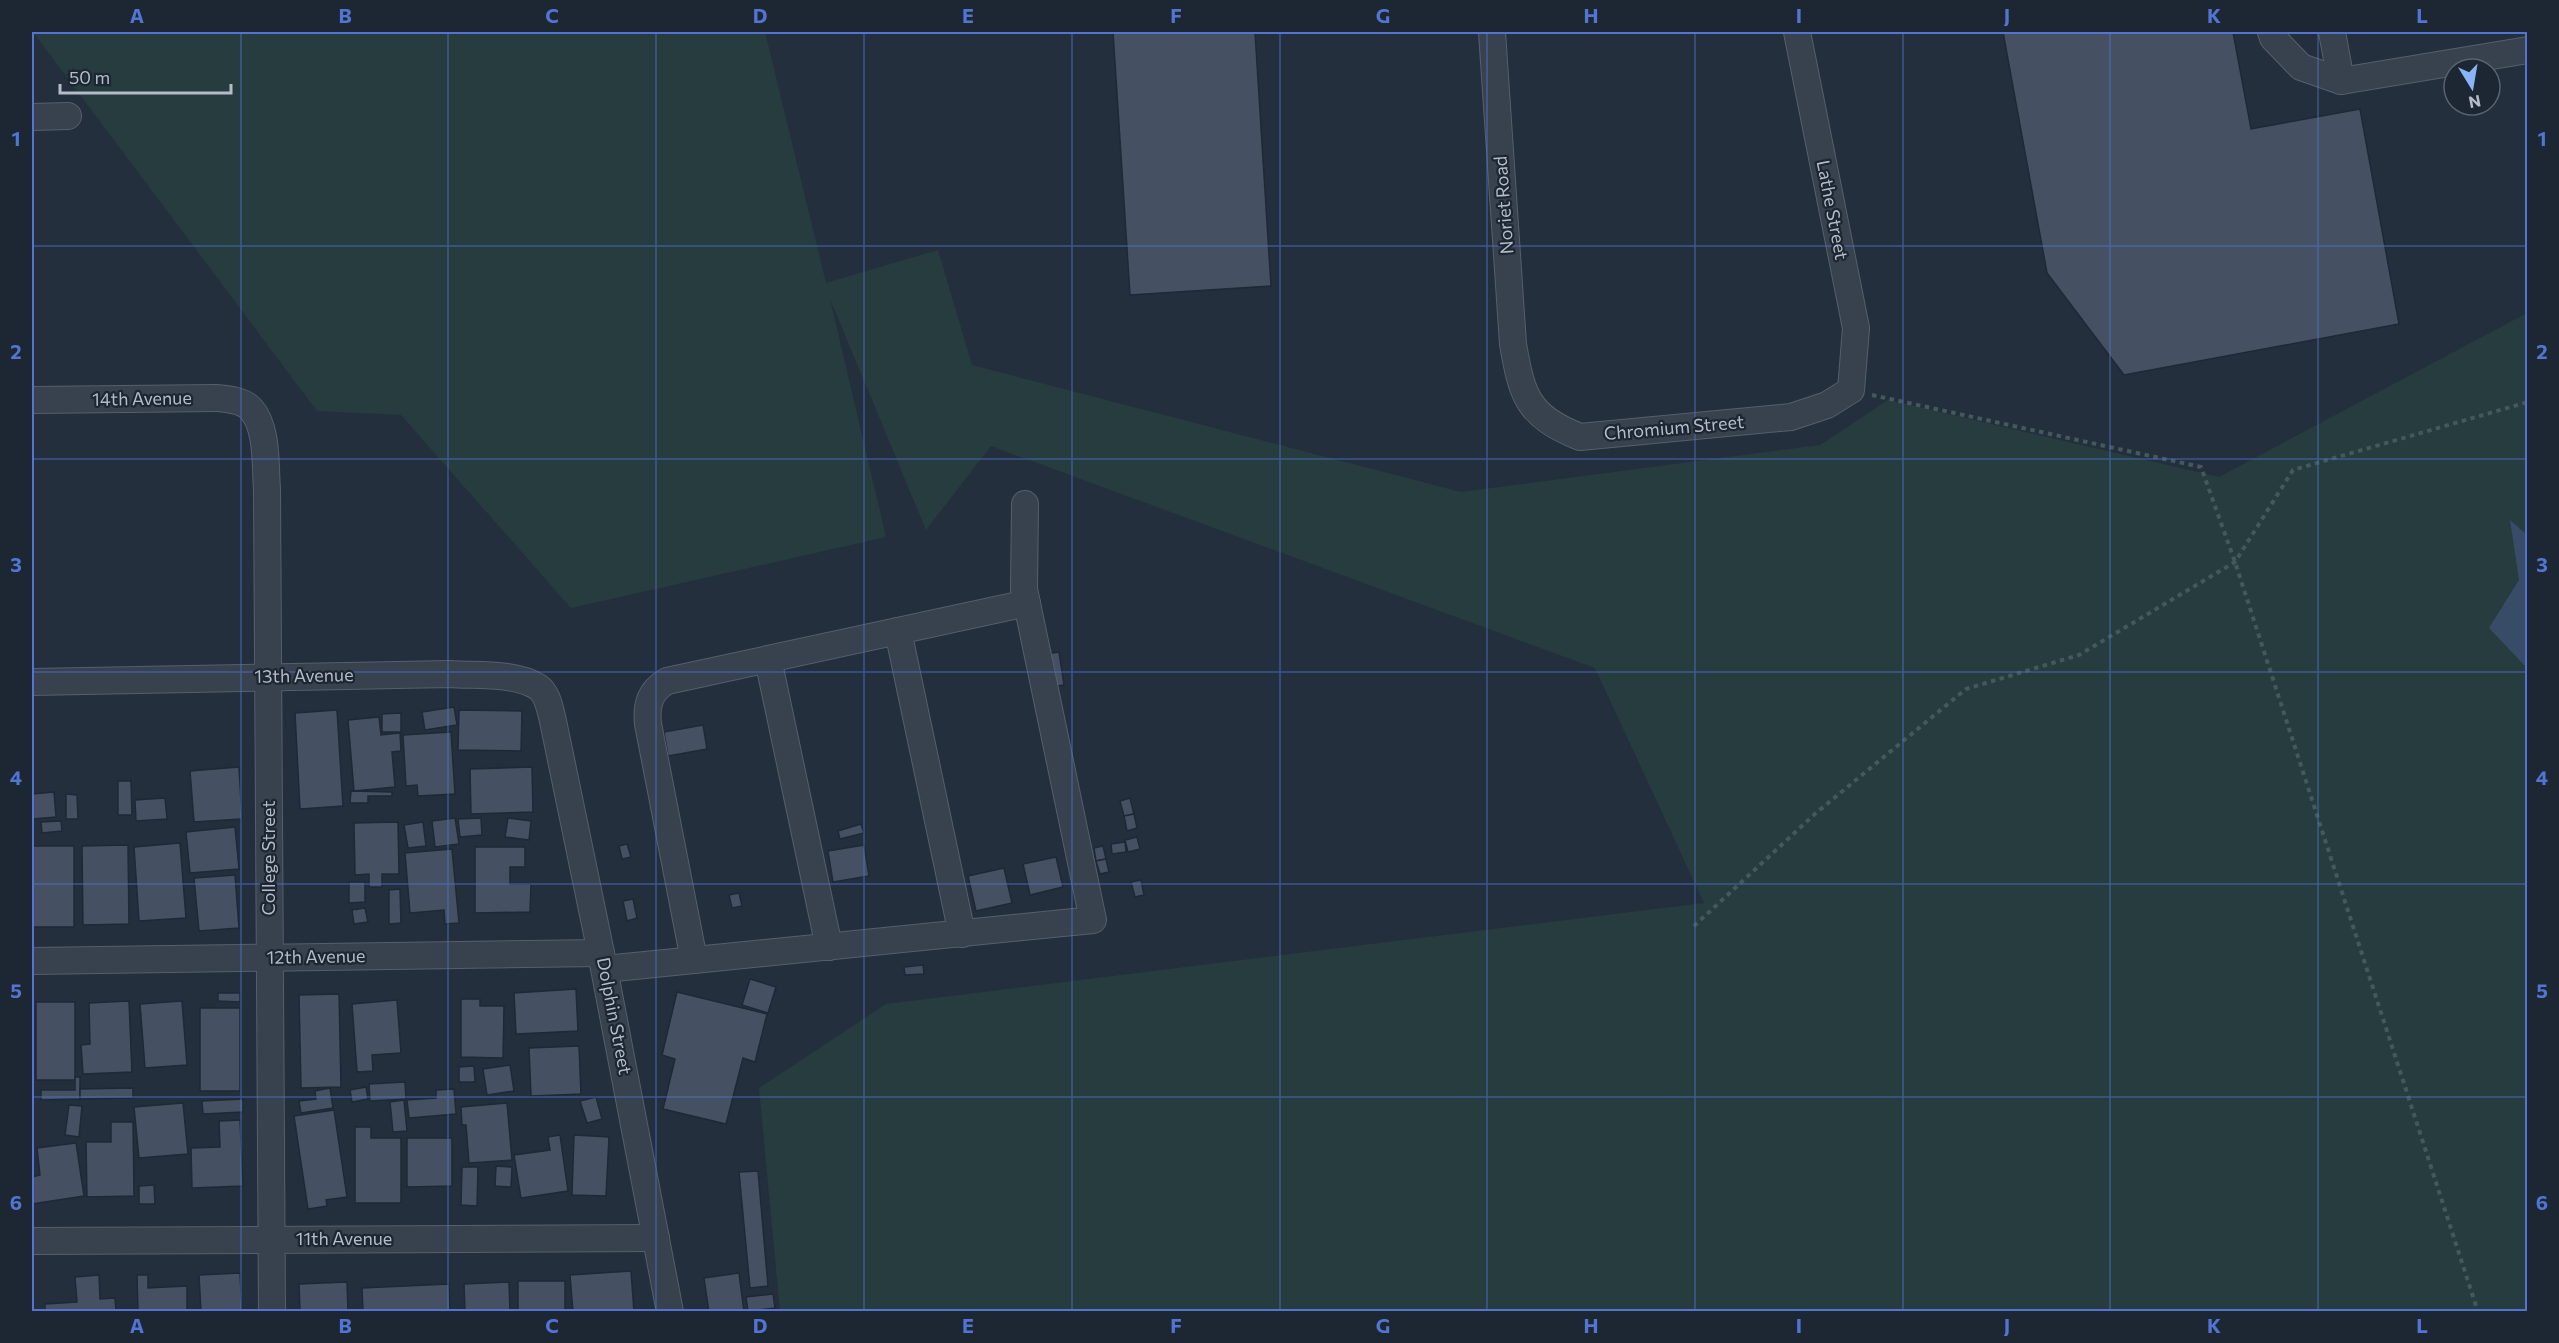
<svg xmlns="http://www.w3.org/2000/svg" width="2559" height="1343" font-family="Commissioner,sans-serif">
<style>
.green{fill:#263c3f}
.water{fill:#394c67}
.building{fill:#455162;stroke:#1f2835;stroke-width:1.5}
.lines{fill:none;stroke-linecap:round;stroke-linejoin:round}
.minor-casing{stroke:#565f6c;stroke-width:28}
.path{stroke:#44595c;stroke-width:4;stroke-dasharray:4.5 4.5;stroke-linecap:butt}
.minor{stroke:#38414e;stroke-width:26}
.grid{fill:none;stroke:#5274d3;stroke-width:1.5;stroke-opacity:0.55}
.labels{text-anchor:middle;stroke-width:4.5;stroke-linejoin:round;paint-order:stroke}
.street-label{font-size:18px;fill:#b4bcc9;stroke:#1d2633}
.neatline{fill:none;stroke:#5274d3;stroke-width:2}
.grid-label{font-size:20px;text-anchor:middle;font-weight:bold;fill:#5274d3}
</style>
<rect width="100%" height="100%" fill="#242f3e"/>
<polygon class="green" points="33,32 765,32 826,283 938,250 972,365 1461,492 1820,445 1888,400 2219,477 2527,313 2527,1311 780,1311 759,1088 886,1004 1704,903 1595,668 991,446 926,530 830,299 886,537 571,608 401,415 317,411"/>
<polygon class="water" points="2510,520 2527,535 2527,668 2489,628 2519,580"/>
<g class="building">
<polygon points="1113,32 1255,32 1271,286 1130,295"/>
<polygon points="2003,32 2233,32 2251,129 2360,109 2399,324 2124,375 2047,273"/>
<polygon points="1059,652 1064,685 1050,687 1045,654"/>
<polygon points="454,707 457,725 425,730 422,712"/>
<polygon points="337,710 343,806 300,809 295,713"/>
<polygon points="459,710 522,711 521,751 458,750"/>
<polygon points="401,713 401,732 382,732 382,714"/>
<polygon points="379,717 381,735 400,733 401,751 392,752 395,787 354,791 348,720"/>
<polygon points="703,725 707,749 668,756 664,732"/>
<polygon points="451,732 455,794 418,796 417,785 406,786 403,735"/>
<polygon points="239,767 242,819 194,822 190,771"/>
<polygon points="532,767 533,812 471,814 470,769"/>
<polygon points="118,781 131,781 132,815 118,815"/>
<polygon points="351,791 392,792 392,796 368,796 368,803 350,803"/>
<polygon points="54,792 56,817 32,819 32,794"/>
<polygon points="66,794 77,795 78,819 66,819"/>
<polygon points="165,798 167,819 136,821 135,800"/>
<polygon points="1130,798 1134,814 1124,816 1120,801"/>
<polygon points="1134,814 1137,828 1127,831 1124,816"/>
<polygon points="455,818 459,844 435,847 432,821"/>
<polygon points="481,818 482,835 460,837 458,819"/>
<polygon points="508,818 531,821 529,840 505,837"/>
<polygon points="61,821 62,831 42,833 41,822"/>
<polygon points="398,822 399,874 382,874 382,887 369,887 369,874 355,875 354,823"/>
<polygon points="423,822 426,846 408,848 404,825"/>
<polygon points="861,824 864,833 840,839 838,831"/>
<polygon points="235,827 239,869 190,873 186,832"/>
<polygon points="1137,837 1140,849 1128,852 1125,840"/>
<polygon points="1125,842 1126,852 1112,854 1111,844"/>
<polygon points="180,843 186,918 139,921 134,847"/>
<polygon points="627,844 631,857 622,859 619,846"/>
<polygon points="128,845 129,924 83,925 82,846"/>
<polygon points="864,845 869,876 833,882 828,851"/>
<rect x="32" y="846" width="42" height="81"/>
<polygon points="1103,846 1106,859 1096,861 1094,848"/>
<polygon points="475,847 525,847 525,867 510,867 510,884 531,884 530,912 475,913"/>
<polygon points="452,849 459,923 445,924 444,910 410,913 405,853"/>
<polygon points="1056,857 1063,887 1030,895 1023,864"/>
<polygon points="1106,859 1109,872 1100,874 1096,861"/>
<polygon points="1004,868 1012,903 976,911 968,876"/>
<polygon points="235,875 239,928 199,931 194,878"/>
<polygon points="1141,880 1144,895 1135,897 1131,882"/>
<polygon points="349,882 365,882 365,902 349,903"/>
<polygon points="400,889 401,923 389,924 389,890"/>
<polygon points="739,893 742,906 732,908 729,895"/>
<polygon points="633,899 637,918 627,921 623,901"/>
<polygon points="365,908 368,922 354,924 352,910"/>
<polygon points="923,965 924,974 905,975 904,967"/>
<polygon points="750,979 776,987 768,1013 742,1005"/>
<polygon points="576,989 578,1031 516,1034 514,993"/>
<polygon points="677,992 767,1014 755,1062 743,1058 726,1124 663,1109 675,1059 662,1055"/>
<polygon points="218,993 240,993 240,1002 218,1001"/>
<polygon points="339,994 341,1087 301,1088 299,995"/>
<polygon points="461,999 480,999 480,1006 504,1006 503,1058 461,1057"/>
<polygon points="397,1000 401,1053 372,1055 373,1071 357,1072 352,1004"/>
<polygon points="129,1001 132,1072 83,1074 81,1045 90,1044 89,1003"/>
<polygon points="182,1001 187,1065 145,1068 140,1004"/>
<rect x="36" y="1002" width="39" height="78"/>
<rect x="200" y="1008" width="40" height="83"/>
<polygon points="579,1046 581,1094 531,1096 529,1048"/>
<polygon points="510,1065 514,1091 487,1095 483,1069"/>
<polygon points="474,1066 475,1082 459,1082 459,1067"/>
<polygon points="75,1077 80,1077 80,1099 41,1100 41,1090 75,1090"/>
<polygon points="405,1082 406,1099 370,1101 369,1084"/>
<polygon points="366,1087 368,1099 352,1102 350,1090"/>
<polygon points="133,1088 133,1098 80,1099 80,1089"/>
<polygon points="330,1088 333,1108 301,1113 299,1101 316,1099 315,1091"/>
<polygon points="454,1089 456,1114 409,1118 407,1100 436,1098 436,1090"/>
<polygon points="596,1097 602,1119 587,1123 580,1101"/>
<polygon points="243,1099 243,1112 203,1114 202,1101"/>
<polygon points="404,1100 407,1131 393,1132 390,1102"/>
<polygon points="183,1103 188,1154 139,1158 134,1107"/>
<polygon points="507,1103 512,1160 469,1163 466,1125 462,1125 461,1107"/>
<polygon points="69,1105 82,1106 79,1137 65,1135"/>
<polygon points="334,1110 347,1197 326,1200 327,1206 308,1209 294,1116"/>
<polygon points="240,1120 243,1186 192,1188 191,1148 220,1147 219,1121"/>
<polygon points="111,1122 133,1122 134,1196 87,1197 86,1142 111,1142"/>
<polygon points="355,1127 371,1127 371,1138 401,1138 401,1203 355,1203"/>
<polygon points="560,1135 568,1191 521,1198 514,1155 550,1150 548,1137"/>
<polygon points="574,1135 609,1137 606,1196 572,1195"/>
<polygon points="407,1138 452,1138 452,1186 407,1187"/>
<polygon points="76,1143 84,1196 32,1204 32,1177 40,1175 37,1148"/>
<polygon points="496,1166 512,1167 511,1187 495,1186"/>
<polygon points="462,1167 478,1167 477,1206 461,1205"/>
<polygon points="758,1171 768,1286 750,1288 739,1172"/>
<polygon points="154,1185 155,1204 139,1204 139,1186"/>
<polygon points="631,1271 634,1312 573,1312 570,1275"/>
<polygon points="240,1273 242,1312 201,1312 199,1275"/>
<polygon points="739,1273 744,1312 709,1312 704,1278"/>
<polygon points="99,1275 100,1299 115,1298 116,1312 45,1312 45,1304 77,1302 75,1277"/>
<polygon points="137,1275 148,1275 148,1288 187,1286 187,1312 138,1312"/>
<rect x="518" y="1281" width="47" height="31"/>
<polygon points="347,1282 348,1312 300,1312 299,1284"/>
<polygon points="509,1282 510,1312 465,1312 464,1284"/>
<polygon points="449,1284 450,1312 363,1312 362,1288"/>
<polygon points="773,1294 775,1308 748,1311 746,1297"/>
</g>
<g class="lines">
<defs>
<g id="minor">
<path d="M1492,32L1513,344C1522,397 1528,416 1580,437L1791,417L1827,405L1851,390L1856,328L1797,32"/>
<polyline points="2271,32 2273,38 2301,67 2341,81 2528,50"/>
<polyline points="2332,32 2341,81"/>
<polyline points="32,117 68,116"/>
<path d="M32,400L216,398C227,399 243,400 251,409C268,428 265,465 267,489L272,1312"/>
<polyline points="898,631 962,934"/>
<polyline points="768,659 829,947"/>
<path d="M32,682L450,674C476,676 515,672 538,687C548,694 550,709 553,721L601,953L670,1312"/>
<path d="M694,960L648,724C646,704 650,691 667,681L1027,603"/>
<polyline points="32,961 601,953"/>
<polyline points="605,969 1093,920 1024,589 1025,504"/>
<polyline points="32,1241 656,1238"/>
</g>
</defs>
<use href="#minor" class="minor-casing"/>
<g class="path">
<polyline points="1872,395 2201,467 2235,562 2478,1312"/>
<polyline points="1694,926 1816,813 1966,689 2079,655 2235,562 2293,470 2528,402"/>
</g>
<use href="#minor" class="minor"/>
</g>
<path class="grid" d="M241,32V1312M448,32V1312M656,32V1312M864,32V1312M1072,32V1312M1280,32V1312M1487,32V1312M1695,32V1312M1903,32V1312M2110,32V1312M2318,32V1312M32,246H2528M32,459H2528M32,672H2528M32,884H2528M32,1097H2528"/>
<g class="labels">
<g class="street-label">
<text transform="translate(1504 205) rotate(-94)" y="6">Noriet Road</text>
<text transform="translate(1832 210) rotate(79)" y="6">Lathe Street</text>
<text transform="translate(142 399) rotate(-1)" y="6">14th Avenue</text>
<text transform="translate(1674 428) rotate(-5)" y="6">Chromium Street</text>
<text transform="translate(304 676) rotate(-1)" y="6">13th Avenue</text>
<text transform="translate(269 858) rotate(-90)" y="6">College Street</text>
<text transform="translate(316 957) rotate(-1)" y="6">12th Avenue</text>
<text transform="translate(614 1016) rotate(79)" y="6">Dolphin Street</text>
<text x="344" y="1245">11th Avenue</text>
</g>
</g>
<rect width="2559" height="1343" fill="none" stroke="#1d2633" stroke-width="66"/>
<g transform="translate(2472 87) rotate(169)"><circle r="28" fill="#1d2633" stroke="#59626f" stroke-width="1.5"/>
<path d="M0-4.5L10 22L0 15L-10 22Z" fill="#8ab4f8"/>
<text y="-9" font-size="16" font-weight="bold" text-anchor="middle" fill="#b4bcc9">N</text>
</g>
<path d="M60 84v9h171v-9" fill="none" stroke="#b4bcc9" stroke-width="3"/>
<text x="69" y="84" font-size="18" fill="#b4bcc9" stroke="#1d2633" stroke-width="4.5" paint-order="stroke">50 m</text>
<rect x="33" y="33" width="2493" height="1277" class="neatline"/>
<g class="grid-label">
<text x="137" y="23">A</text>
<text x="345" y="23">B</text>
<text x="552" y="23">C</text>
<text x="760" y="23">D</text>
<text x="968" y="23">E</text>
<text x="1176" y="23">F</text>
<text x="1383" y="23">G</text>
<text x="1591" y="23">H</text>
<text x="1799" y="23">I</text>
<text x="2007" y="23">J</text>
<text x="2214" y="23">K</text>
<text x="2422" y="23">L</text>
<text x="16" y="146">1</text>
<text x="2542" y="146">1</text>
<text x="16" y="359">2</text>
<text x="2542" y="359">2</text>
<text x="16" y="572">3</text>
<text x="2542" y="572">3</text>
<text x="16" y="785">4</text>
<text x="2542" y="785">4</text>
<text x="16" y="998">5</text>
<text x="2542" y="998">5</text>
<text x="16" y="1210">6</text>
<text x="2542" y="1210">6</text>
<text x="137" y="1333">A</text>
<text x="345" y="1333">B</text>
<text x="552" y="1333">C</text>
<text x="760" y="1333">D</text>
<text x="968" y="1333">E</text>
<text x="1176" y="1333">F</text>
<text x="1383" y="1333">G</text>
<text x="1591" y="1333">H</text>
<text x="1799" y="1333">I</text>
<text x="2007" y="1333">J</text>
<text x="2214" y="1333">K</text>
<text x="2422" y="1333">L</text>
</g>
</svg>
